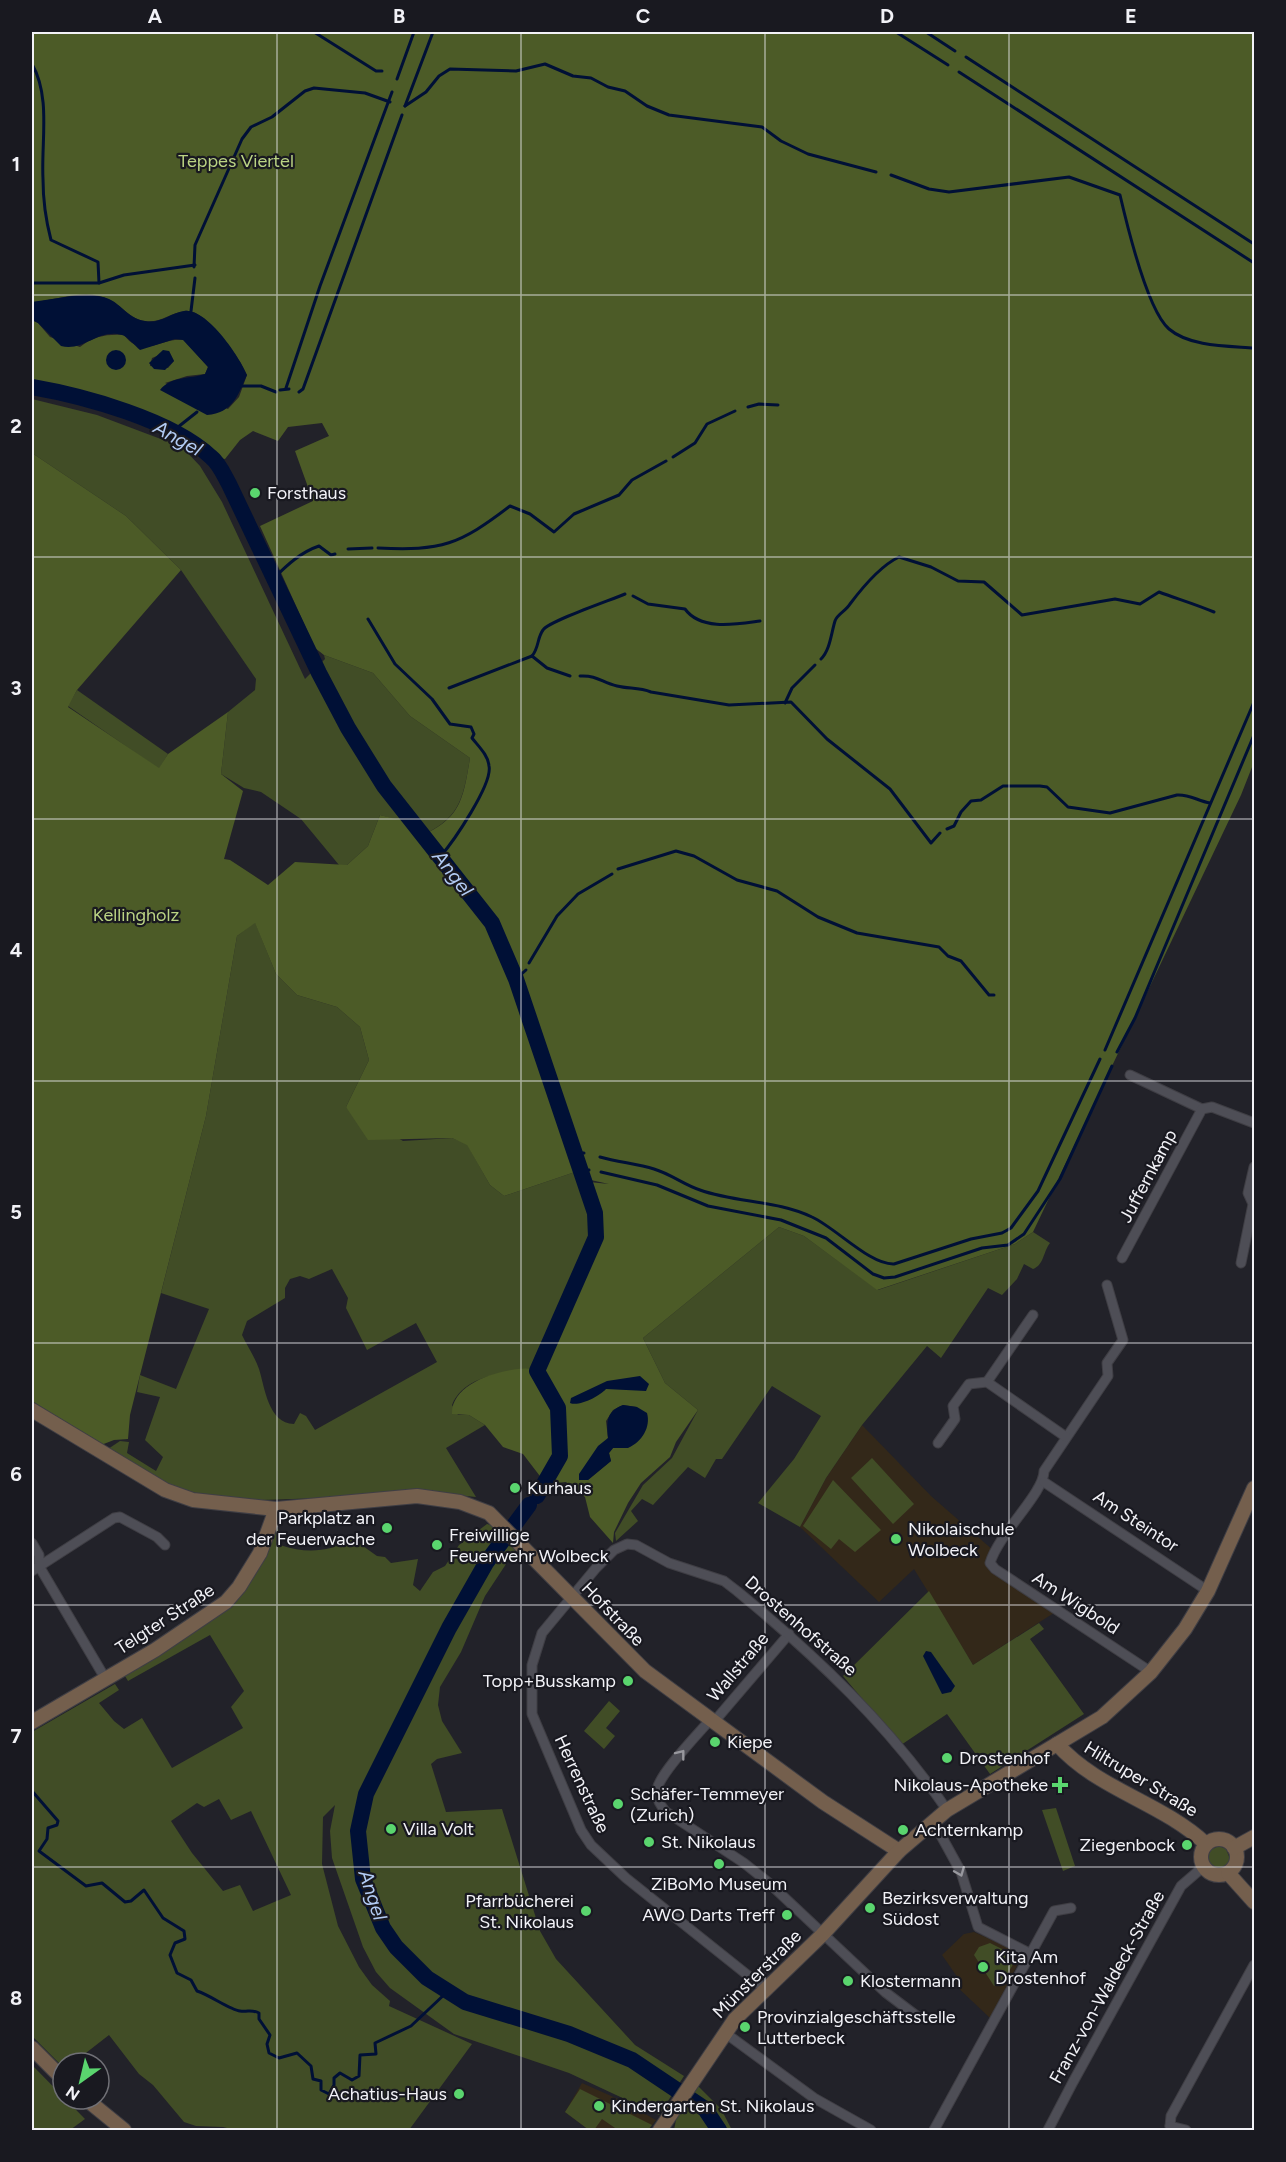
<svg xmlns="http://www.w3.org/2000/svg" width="1286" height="2162" font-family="Figtree,sans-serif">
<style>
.education{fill:#332819}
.green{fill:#414d26;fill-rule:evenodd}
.forest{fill:#4c5b27;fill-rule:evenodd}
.water{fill:#001036}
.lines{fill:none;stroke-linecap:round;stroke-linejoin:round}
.stream{stroke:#001036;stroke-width:3}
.river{stroke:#001036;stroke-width:16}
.street-casing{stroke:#3f3e44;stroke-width:11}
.secondary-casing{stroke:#3f3e44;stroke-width:16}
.street{stroke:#4e4e56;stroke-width:9}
.secondary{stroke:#745f4d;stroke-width:14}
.oneway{stroke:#98989e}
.grid{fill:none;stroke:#f2f2f7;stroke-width:1.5;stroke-opacity:0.55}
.poi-dot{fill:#5ad56e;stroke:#191920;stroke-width:2}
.labels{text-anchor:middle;stroke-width:4.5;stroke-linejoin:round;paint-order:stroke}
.park-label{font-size:18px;fill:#bbd484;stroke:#191920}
.poi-label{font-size:18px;fill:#f2f2f7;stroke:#191920;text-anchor:start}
.street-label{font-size:18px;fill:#f2f2f7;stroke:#191920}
.water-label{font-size:20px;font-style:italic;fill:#b2cbf4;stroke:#191920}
.neatline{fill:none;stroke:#f2f2f7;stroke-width:2}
.grid-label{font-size:20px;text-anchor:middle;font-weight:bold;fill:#f2f2f7}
</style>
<rect width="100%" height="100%" fill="#222229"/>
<g class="education">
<polygon points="862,1425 931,1496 994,1551 990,1563 1057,1611 973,1665 914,1569 879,1602 800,1527 826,1478"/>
<polygon points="974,1932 1023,1954 990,2018 953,1983 958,1978 942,1955 964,1934"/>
<polygon points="582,2083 618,2099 656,2120 648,2130 589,2130 565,2112"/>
</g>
<g class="green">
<path d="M32,399L97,415L182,447L200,466L222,502L305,679L325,659L324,655L373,673L410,716L470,758C463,800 460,819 418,837L404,822L380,815L368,846L347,865H339L301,819L261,792L244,788L221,774L228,712L255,690L256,679L181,570L126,516L32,453Z"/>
<polygon points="77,690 168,754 159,769 68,706"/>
<path d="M255,922L276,974L297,995L337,1007L360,1027L369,1060L346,1107L403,1141L452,1138L467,1144L490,1185L504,1196L575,1172C580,1186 587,1201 590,1216C597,1250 547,1333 532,1368C504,1373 464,1375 452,1405L458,1415H469L485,1425L446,1448L476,1497L446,1494L231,1501L177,1491L108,1449L120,1441L129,1442L127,1453L156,1471L163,1457L145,1440L160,1397L137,1392L140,1375L176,1389L209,1309L161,1293L206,1116L237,936ZM332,1269L348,1298L346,1308L367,1350L416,1323L437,1362L315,1430L306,1416L300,1413L294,1424C268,1423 265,1388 259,1369C255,1357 247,1346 242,1335L247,1321L285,1298V1288L290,1279L300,1276L309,1279Z"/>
<path d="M779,1227L804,1236L878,1290L1015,1244L1033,1232L1050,1243C1043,1252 1044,1265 1033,1269L1024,1264L1017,1279L1002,1295L988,1288L941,1358L927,1346L862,1425L826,1478L800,1527L758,1503L794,1459L821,1416L772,1386L722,1459H716L705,1478L688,1467L653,1505L642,1499L631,1511L638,1521L616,1541L615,1533L643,1485L672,1458L698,1410L665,1383L643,1338Z"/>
<polygon points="872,1458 914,1504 893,1524 851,1478"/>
<polygon points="833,1480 881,1530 855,1552 839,1539 831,1549 803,1526"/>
<path d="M487,1524L491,1525L516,1549L485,1596L461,1652L440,1687L438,1705L442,1721L462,1753L437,1759L431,1764L446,1812L502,1809L540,1931L556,1959L635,2045L684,2076L659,2115L569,2073L454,2034L390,1988L376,1972L363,1947L332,1858L330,1831L335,1805L323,1817L322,1864L338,1926L359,1967L372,1985L390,2001L389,2006L472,2044L409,2130H235L223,2127L196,2126L184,2122L153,2085L139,2074L109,2035L73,2063H63V2067L32,2036V1732L115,1684L119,1690L99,1703L114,1721L124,1729L142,1718L172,1768L243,1728L231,1707L244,1691L210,1635L128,1681L125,1676L182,1635L262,1562L278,1528L280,1545C308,1554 327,1552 353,1539L377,1556L385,1557L391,1563L418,1559L413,1585L420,1591L433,1572L445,1566L459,1545ZM219,1799L231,1820L251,1811L291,1895L253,1911L240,1885L223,1891L192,1853L171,1821L197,1803L204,1807Z"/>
<polygon points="929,1591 973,1665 1039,1623 1044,1629 1030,1639 1084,1714 990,1774 947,1714 901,1745 843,1676"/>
<polygon points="609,1701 620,1711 606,1728 615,1736 604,1749 584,1731"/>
<polygon points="1056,1808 1075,1866 1063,1871 1042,1810"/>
<path d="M1219,1846L1226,1849L1230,1859C1227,1868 1220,1870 1212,1867L1207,1857L1210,1850Z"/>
<polygon points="990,1943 1002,1949 1006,1958 1014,1958 1015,1961 1005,1978 994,1986 974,1955 979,1947"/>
<polygon points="32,2065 85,2119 70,2130 32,2130"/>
<polygon points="697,2085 721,2109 732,2130 674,2130 676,2120"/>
<polygon points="580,2089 652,2125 648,2130 618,2130 602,2119 594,2130 589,2130 565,2112"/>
</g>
<path class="forest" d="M32,32H1254V762L1241,795L1033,1232L1015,1244L877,1290L804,1236L779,1227L643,1338L665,1383L698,1410L676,1442L670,1457L641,1483L628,1503L614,1532L613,1543L590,1517L585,1497L566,1482L546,1484L523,1454L503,1447L485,1425L469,1415L452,1414C451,1379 513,1365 541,1369L599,1239L597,1208L589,1182L609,1184L586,1179L575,1172L504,1196L490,1185L467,1145L452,1138L368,1140L346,1107L369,1060L360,1027L337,1007L297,995L276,974L255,923L237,936L206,1116L140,1375L130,1415L128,1439L114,1440L101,1445L32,1401V453L126,516L181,570L77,690L68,707L159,768L168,754L228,712L221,774L243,791L224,859L230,860L268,885L295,862L347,865L368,846L380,815L404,821L418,837C461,819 463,800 470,758L410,716L373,673L324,655L315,648L260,526L313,501L295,451L329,436L322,423L288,427L278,441L253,431L240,440L225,459C205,457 195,441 177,433C130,413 82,396 32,387V320L38,323L50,337L80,347C94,336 107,334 124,335C143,360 161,337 184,340L208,367L205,374L187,376L165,383L228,409L239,397L247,375C240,358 205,308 185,311C170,313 161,323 145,321C130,319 122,306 110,300C86,287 56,301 32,302ZM169,351L174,361L168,368L150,366L152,358ZM623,1405L637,1407L618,1448H613L609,1453L611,1461L588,1480L608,1438L606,1421L613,1410Z"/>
<g class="water">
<path d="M72,296C84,296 98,294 109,299C122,305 129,319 145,321C161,324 170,313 184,311C206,307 240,357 247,375C238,395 233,413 207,415L160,390C171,376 190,379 205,374L208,367L183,340L175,339L140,350C135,346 127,336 122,335C98,328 84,352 61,346L38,323L32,320V302Z"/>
<circle cx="116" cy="360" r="10"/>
<polygon points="163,350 169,351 174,361 165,370 154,369 149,363"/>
<path d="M640,1376L649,1384L646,1391L606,1389C600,1396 579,1407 570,1403L571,1398L607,1381Z"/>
<path d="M623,1405L637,1407L647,1413C651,1427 642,1442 628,1448H613L609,1453L611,1461L588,1480H579V1474L598,1446L608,1438C607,1423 605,1412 623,1405Z"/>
<polygon points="926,1651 931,1652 955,1686 951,1692 942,1694 923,1656"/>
</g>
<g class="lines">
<g class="stream">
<polyline points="314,32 376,71 382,71"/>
<polyline points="896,32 948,65"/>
<polyline points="926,32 955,51"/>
<polyline points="966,57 1254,244"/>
<path d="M32,64C51,97 41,142 43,179C43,199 46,221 51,240L98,262L99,283"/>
<polyline points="959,72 1254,263"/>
<polyline points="397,79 414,32"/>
<polyline points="405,106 426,92 439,76 450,69 516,71 545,64 573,76 591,78 608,87 625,91 647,106 669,115 762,127 781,141 808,154 876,172"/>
<polyline points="405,106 433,32"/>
<path d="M891,175L929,189L949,192L1069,177L1120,195C1127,225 1147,310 1169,329C1190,347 1229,346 1254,348"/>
<polyline points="194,267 195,245 242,139 251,127 272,117 305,91 314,88 365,93 390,102"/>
<polyline points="32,283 99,283 124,275 195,265"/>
<polyline points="191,311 195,278"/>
<polyline points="241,386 261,386 276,392"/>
<polyline points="286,388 320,286 392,92"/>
<polyline points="280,390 289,389"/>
<polyline points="299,392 303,389 402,115"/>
<polyline points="748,407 759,404 778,405"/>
<polyline points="173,431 197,412"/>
<polyline points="673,457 695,443 707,424 735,411"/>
<path d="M378,548C442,551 459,545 510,506L530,514L554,532L574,514L619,495L632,480L666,461"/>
<polyline points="348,549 372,548"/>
<path d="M273,579C287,565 301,552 319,546L331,555L335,554"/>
<path d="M633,596L648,604L685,609C701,631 737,624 760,621"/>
<path d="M368,619L395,664L432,699L450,724L471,727L474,734L472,738C479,747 488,755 489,766C493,784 453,842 440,857"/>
<path d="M532,656C539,648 537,638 543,630C549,621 611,600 625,594"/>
<path d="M821,659C830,650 831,634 835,621C837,614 846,611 850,604C862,588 880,566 899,557L931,567L958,581L984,582L1022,615L1115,599L1140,604L1159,592C1178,599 1195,604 1214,612"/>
<path d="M580,676C598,675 602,683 617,686C629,689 639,687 651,692L729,705L791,702L827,739L890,789L931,843L940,833"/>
<polyline points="449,688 532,656 547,668 570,676"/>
<polyline points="785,703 792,688 815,665"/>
<path d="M947,829L954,826L961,812L971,801L981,800L1003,786H1040L1047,787L1068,807L1110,813L1177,795C1189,794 1198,801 1210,803"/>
<polyline points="618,869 676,851 694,856 737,880 777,891 818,917 857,933 939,947 948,956 961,961 989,995 994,995"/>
<polyline points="529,963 557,916 578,894 612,874"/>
<polyline points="516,979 526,970"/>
<polyline points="1105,1050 1254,702"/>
<polyline points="1117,1052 1135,1018 1254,735"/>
<polyline points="577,1153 584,1153"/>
<path d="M600,1157C618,1162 637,1164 654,1169C671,1174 684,1185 700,1190C736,1203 777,1200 812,1217C836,1228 870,1265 894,1264L971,1239L1002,1233L1011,1228L1038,1191L1100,1059"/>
<polyline points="583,1171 589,1170"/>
<polyline points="601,1172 657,1185 708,1206 781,1220 826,1238 873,1274 884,1278 895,1277 982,1248 1008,1245 1024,1234 1060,1179 1112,1066"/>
<path d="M32,1791L58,1821L57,1825L48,1828L47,1839L39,1851L86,1886L102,1883L125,1902L131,1901L144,1890L163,1918L184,1931L185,1939L175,1943L170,1955L177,1973L191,1980L197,1991C210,1995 230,2010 240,2011C249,2012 251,2009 259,2013V2019L270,2035L267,2044L269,2053L279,2058L297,2053L311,2066L313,2079L321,2081V2090L329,2094L334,2085V2078L340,2073L352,2080L359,2076L360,2055L376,2054L375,2043L411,2026L447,1992"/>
</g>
<g class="river">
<path d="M32,387C84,396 172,420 211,457C219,463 224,475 229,484L319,673L348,728L384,786L492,923L516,979L595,1213L596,1237L537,1371L558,1408L560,1456L537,1496"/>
<polyline points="529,1505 486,1563 449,1628 366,1794 358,1831 363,1879 383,1928 396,1947 427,1978 465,2002 569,2034 632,2060 705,2109 719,2130"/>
</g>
<defs>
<g id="street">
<polyline points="1130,1075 1202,1109"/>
<polyline points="1122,1258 1202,1109 1212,1107 1254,1123"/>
<polyline points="1241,1263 1253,1204 1248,1193 1254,1167"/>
<path d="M1107,1285L1123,1340L1107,1363L1108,1376L1044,1471C1044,1493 999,1533 990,1563L995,1569L1151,1672"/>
<polyline points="987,1382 1033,1315"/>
<polyline points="938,1443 955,1419 953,1406 969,1384 987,1382 1066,1437"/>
<polyline points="1044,1482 1208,1591"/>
<polyline points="32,1543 39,1555 39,1566 105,1678"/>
<polyline points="32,1571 114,1518 120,1517 157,1537 165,1545"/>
<path d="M710,1720C697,1735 661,1772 657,1789C656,1799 660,1804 665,1811L744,1863L769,1883L885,1992L918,2017"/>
<polyline points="713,1723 789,1634"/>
<polyline points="933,1821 961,1872 978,1927 1031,1954"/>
<path d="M765,1989L626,1878L591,1845L581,1830L532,1714V1665L542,1633L596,1568L614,1550L627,1544L636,1545L669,1563L724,1581L737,1591C816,1656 889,1725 947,1810"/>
<polyline points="724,2032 814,2098 871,2130"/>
<polyline points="1170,2126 1171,2116 1254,1965"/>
<polyline points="1170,2126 1186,2130"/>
<polyline points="934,2130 1054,1911 1071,1908"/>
<polyline points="1048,2130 1073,2082 1181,1886 1203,1867"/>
</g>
<g id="secondary">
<polyline points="32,1410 165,1490 193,1500 276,1509 417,1496 460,1502 489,1513 645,1671 823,1802 899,1851"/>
<polyline points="32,1722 155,1650 226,1602 239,1587 260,1553 276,1509"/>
<path d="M1057,1744C1098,1790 1161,1802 1206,1844"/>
<circle cx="1219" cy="1857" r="18"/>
<polyline points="1234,1848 1254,1837"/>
<polyline points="1228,1873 1254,1902"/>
<polyline points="32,2048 63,2079"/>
<polyline points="86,2099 124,2130"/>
<polyline points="660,2130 735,2019 822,1935 899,1851 947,1810 1102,1717 1151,1672 1185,1629 1208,1591 1254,1488"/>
</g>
</defs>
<use href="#street" class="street-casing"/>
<use href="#secondary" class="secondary-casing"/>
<use href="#street" class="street"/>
<use href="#secondary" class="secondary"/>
</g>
<defs><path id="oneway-chevron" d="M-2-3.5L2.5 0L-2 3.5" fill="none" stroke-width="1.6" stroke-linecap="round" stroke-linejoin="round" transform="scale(1.5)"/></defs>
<g class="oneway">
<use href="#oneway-chevron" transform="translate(681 1754) rotate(-52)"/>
<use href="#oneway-chevron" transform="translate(960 1872) rotate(68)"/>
</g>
<path class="grid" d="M277,32V2130M521,32V2130M765,32V2130M1009,32V2130M32,295H1254M32,557H1254M32,819H1254M32,1081H1254M32,1343H1254M32,1605H1254M32,1867H1254"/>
<g class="poi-dot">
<circle cx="255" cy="493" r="6"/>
<circle cx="515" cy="1488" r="6"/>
<circle cx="387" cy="1528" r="6"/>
<circle cx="896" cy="1539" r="6"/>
<circle cx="437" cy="1545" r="6"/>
<circle cx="628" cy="1681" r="6"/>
<circle cx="715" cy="1742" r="6"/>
<circle cx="947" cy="1758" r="6"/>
<path d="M1057 1776h6v6h6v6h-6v6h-6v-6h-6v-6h6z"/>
<circle cx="618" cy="1804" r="6"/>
<circle cx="391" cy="1829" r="6"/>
<circle cx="903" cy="1830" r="6"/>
<circle cx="649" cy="1842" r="6"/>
<circle cx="1187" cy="1845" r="6"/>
<circle cx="719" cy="1864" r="6"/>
<circle cx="870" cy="1908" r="6"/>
<circle cx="586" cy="1911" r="6"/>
<circle cx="787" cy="1915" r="6"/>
<circle cx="983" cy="1967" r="6"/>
<circle cx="848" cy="1981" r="6"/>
<circle cx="745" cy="2027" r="6"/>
<circle cx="459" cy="2094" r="6"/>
<circle cx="599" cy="2106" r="6"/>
</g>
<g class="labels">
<g class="park-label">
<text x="236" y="167">Teppes Viertel</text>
<text x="136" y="921">Kellingholz</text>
</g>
<g class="poi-label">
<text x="267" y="499">Forsthaus</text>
<text x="527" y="1494">Kurhaus</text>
<text x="375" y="1524" text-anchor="end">Parkplatz an<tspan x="375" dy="21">der Feuerwache</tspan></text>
<text x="908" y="1535">Nikolaischule<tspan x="908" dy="21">Wolbeck</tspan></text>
<text x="449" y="1541">Freiwillige<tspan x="449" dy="21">Feuerwehr Wolbeck</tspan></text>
<text x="616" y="1687" text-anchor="end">Topp+Busskamp</text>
<text x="727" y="1748">Kiepe</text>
<text x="959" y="1764">Drostenhof</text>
<text x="1048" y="1791" text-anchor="end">Nikolaus-Apotheke</text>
<text x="630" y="1800">Schäfer-Temmeyer<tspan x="630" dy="21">(Zurich)</tspan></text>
<text x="403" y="1835">Villa Volt</text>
<text x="915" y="1836">Achternkamp</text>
<text x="661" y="1848">St. Nikolaus</text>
<text x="1175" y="1851" text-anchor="end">Ziegenbock</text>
<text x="719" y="1890" text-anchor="middle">ZiBoMo Museum</text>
<text x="882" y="1904">Bezirksverwaltung<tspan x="882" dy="21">Südost</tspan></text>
<text x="574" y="1907" text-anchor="end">Pfarrbücherei<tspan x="574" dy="21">St. Nikolaus</tspan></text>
<text x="775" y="1921" text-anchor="end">AWO Darts Treff</text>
<text x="995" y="1963">Kita Am<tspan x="995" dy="21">Drostenhof</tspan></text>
<text x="860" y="1987">Klostermann</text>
<text x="757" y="2023">Provinzialgeschäftsstelle<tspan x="757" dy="21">Lutterbeck</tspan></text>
<text x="447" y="2100" text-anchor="end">Achatius-Haus</text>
<text x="611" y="2112">Kindergarten St. Nikolaus</text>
</g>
<g class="street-label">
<text transform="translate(1148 1176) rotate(-62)" y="6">Juffernkamp</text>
<text transform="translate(1136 1521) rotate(33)" y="6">Am Steintor</text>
<text transform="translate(1076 1603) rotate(33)" y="6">Am Wigbold</text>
<text transform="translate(613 1614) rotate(46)" y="6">Hofstraße</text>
<text transform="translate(165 1619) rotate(-33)" y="6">Telgter Straße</text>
<text transform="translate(801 1626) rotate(41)" y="6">Drostenhofstraße</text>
<text transform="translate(738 1667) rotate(-50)" y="6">Wallstraße</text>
<text transform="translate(1141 1779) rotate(31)" y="6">Hiltruper Straße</text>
<text transform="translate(582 1784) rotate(65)" y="6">Herrenstraße</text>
<text transform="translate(757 1974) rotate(-45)" y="6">Münsterstraße</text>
<text transform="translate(1107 1987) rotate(-61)" y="6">Franz-von-Waldeck-Straße</text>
</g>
<g class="water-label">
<text transform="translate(178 438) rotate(29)" y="7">Angel</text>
<text transform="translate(453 873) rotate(52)" y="7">Angel</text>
<text transform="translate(373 1895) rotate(72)" y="7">Angel</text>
</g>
</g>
<rect width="1286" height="2162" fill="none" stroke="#191920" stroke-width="66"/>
<g transform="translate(81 2081) rotate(214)"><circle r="28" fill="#191920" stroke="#707076" stroke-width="1.5"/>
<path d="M0-4.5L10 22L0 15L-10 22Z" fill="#5ad56e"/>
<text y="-9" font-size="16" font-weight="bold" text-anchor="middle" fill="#f2f2f7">N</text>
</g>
<rect x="33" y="33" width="1220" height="2096" class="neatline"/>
<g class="grid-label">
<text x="155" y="23">A</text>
<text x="399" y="23">B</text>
<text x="643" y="23">C</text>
<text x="887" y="23">D</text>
<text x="1131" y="23">E</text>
<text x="16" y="171">1</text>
<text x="16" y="433">2</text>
<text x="16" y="695">3</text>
<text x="16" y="957">4</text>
<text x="16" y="1219">5</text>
<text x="16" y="1481">6</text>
<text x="16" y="1743">7</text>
<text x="16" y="2005">8</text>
</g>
</svg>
